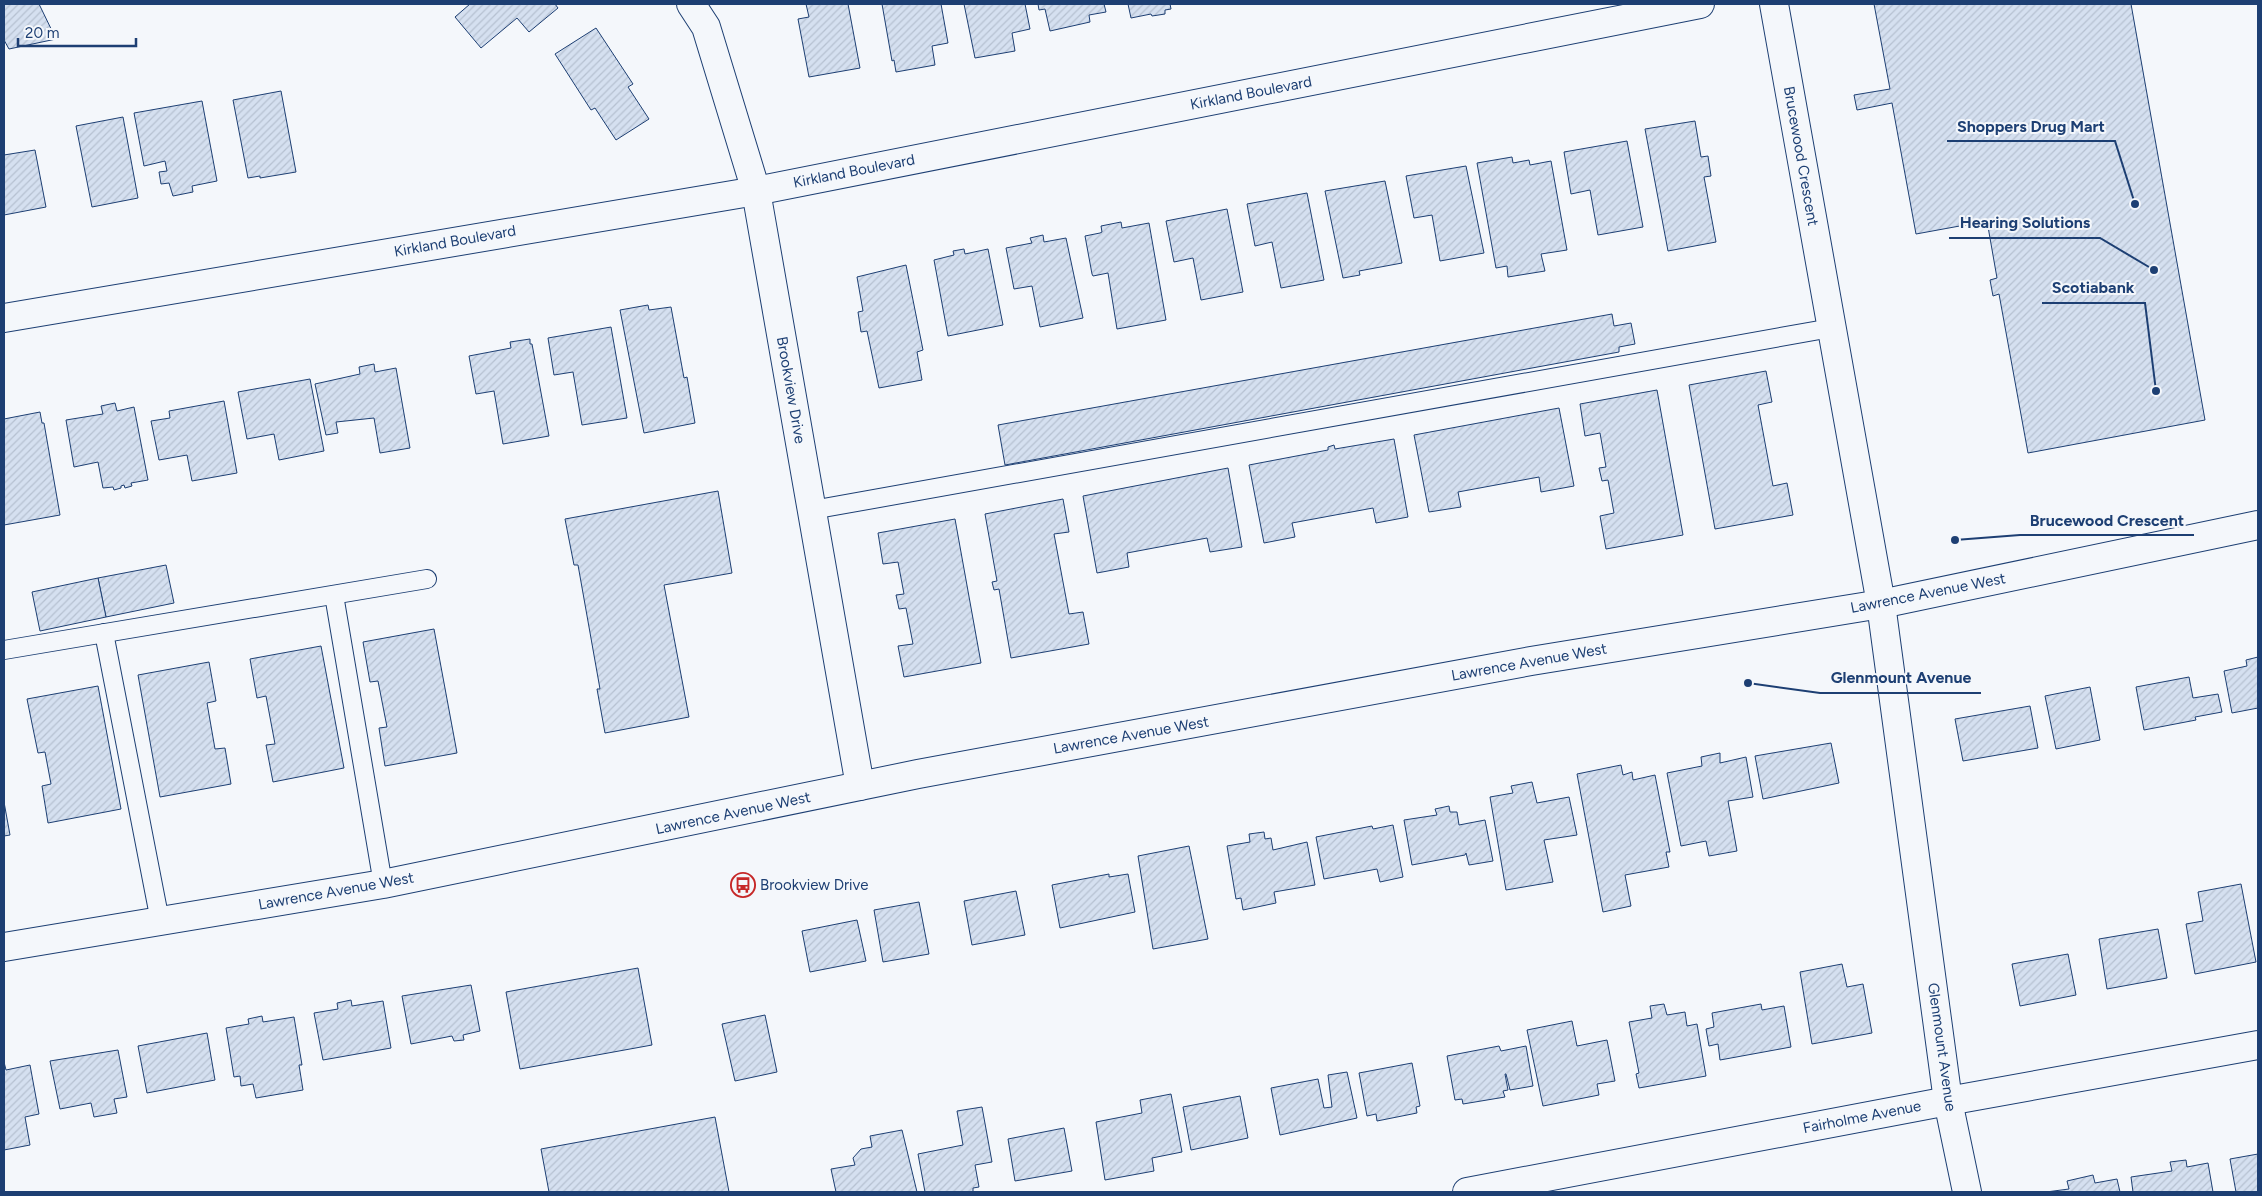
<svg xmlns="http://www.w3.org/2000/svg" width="2262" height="1196" font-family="Figtree,sans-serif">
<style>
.building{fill:url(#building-hatch);stroke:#1d3f73}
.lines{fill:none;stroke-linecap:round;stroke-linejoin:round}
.service-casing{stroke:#1d3f73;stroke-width:20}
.minor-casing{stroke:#1d3f73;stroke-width:30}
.secondary-casing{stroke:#1d3f73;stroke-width:30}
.service{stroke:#f4f7fb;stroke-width:18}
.minor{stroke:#f4f7fb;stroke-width:28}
.secondary{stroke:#f4f7fb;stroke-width:28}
.labels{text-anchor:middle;stroke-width:4;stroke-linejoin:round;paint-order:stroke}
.street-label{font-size:15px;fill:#1d3f73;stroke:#f4f7fb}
.poi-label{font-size:15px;fill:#1d3f73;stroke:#f4f7fb;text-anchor:start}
.leader{fill:none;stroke:#1d3f73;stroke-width:2}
.callout-dot{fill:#1d3f73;stroke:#f4f7fb;stroke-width:2}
.callout-label{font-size:16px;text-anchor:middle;font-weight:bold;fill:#1d3f73;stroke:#f4f7fb;stroke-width:4;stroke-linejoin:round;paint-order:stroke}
</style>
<defs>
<pattern id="building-hatch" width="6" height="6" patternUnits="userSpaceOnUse" patternTransform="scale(1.25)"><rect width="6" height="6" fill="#d5e0f0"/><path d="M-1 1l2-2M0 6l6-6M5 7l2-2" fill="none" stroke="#b6c1d1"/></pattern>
</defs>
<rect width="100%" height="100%" fill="#f4f7fb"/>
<g class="building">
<polygon points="4,4 39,4 56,39 9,49 4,40"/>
<polygon points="470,4 555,4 558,8 529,32 517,18 481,48 455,17"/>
<polygon points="806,4 848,4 860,68 809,77 798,19 809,17"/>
<polygon points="882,4 941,4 948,43 932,46 935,65 896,72 894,60 892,61"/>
<polygon points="964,4 1025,4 1030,29 1012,33 1015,51 975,58"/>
<polygon points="1038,4 1104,4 1106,12 1089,15 1090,22 1050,31 1045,9 1039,10"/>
<polygon points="1128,4 1170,4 1171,9 1165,10 1165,14 1152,16 1151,14 1131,18"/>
<polygon points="1874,4 2131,4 2205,420 2028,453 1999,294 1993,296 1990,280 1997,278 1987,221 1916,234 1892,103 1857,110 1854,95 1890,89"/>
<polygon points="596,28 633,84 628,87 649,119 616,140 595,108 591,110 555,54"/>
<polygon points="281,91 296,172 260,178 260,176 248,178 233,100"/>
<polygon points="202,101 217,181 192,186 193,192 173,196 169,183 161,184 159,172 167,171 165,161 144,166 134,113"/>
<polygon points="123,117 138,198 92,207 76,126"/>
<polygon points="1695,121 1701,157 1708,156 1711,176 1704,177 1716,242 1668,251 1645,129"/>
<polygon points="1627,141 1643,227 1598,235 1590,190 1571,194 1564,152"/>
<polygon points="35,150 46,207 4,215 4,155"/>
<polygon points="1512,157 1513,163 1529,160 1530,165 1551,161 1567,250 1541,254 1545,271 1508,277 1507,266 1496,268 1477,163"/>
<polygon points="1466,166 1484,253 1440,261 1432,215 1414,218 1406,176"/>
<polygon points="1385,181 1402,263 1359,271 1360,275 1343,278 1325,191"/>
<polygon points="1307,193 1324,280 1281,288 1272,242 1255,246 1247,204"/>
<polygon points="1227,209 1243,292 1201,300 1193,258 1174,262 1166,221"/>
<polygon points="1121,222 1122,228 1149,223 1166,320 1117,329 1108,273 1093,276 1092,274 1085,236 1100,233 1102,232 1101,226"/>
<polygon points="1043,235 1044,242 1066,238 1083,318 1040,327 1032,286 1014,289 1006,248 1032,243 1030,238"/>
<polygon points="964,249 965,254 988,249 1003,325 948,336 934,260 954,255 953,251"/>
<polygon points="906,265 923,350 917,352 922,380 879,388 867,331 861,332 858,312 863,311 857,277"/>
<polygon points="648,305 649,310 671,307 684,378 687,377 695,423 644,433 620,310"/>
<polygon points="1612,314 1614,326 1631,323 1635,344 1619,347 1619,352 1005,465 998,425"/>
<polygon points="611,327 627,418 582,425 573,372 554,375 548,338"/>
<polygon points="530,339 530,344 532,344 549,436 503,444 494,391 476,394 469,356 511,348 510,342"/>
<polygon points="374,364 375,372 396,368 410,448 380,453 374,418 336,422 338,433 326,435 315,384 360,374 359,367"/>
<polygon points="1766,371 1772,402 1758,405 1773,486 1787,483 1793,515 1715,529 1689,385"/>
<polygon points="310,379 324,451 279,460 274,434 247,439 238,392"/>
<polygon points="1657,390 1683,535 1606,549 1600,516 1614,513 1608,480 1602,481 1599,468 1606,467 1600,433 1585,436 1580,404"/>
<polygon points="224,401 237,473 192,481 187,455 159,460 151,421 170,418 169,411"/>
<polygon points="115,403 117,411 134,407 148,480 131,483 132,486 125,488 124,485 121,486 121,488 114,490 113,487 103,488 98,462 74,467 66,420 103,414 101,406"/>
<polygon points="1559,408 1574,486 1541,492 1539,477 1458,492 1461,507 1429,512 1414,435"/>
<polygon points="40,412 42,423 44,423 60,515 4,525 4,419"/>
<polygon points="1394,439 1408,517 1376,523 1373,508 1292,523 1295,537 1264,543 1249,465 1328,450 1328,447 1334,445 1335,449"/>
<polygon points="1228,468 1242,547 1210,552 1207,538 1127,553 1129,567 1097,573 1083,496"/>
<polygon points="718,491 732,573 664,585 689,717 605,733 597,689 600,689 578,565 574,565 565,519"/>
<polygon points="1063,499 1069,532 1054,534 1069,614 1083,612 1089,644 1011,658 999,589 994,590 992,582 997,581 985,514"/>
<polygon points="955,519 981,663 904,677 898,646 913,644 906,608 899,609 896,595 904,594 898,562 883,564 878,533"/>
<polygon points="166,565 174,603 106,617 98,578"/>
<polygon points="98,578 106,617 40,631 32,592"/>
<polygon points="434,629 457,753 385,766 379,728 387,727 378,681 370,682 363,642"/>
<polygon points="321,646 344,768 273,782 266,745 275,744 266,696 257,698 250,659"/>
<polygon points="2258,657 2258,708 2232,713 2224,671 2247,666 2246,660"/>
<polygon points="209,662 216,701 207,703 215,749 225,748 231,784 160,797 138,675"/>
<polygon points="2189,677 2193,698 2218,694 2222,712 2195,717 2196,720 2144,730 2136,687"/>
<polygon points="98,686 121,809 48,823 42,786 51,784 45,752 38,753 27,699"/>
<polygon points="2090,687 2100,740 2056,749 2045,696"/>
<polygon points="2030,706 2038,748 1963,761 1955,719"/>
<polygon points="1831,743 1839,783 1763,799 1755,756"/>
<polygon points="1720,753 1720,763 1746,757 1753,797 1728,801 1737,851 1709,856 1706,841 1681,846 1667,773 1702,766 1701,757"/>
<polygon points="1621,765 1623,775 1632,772 1633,780 1655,775 1670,852 1666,852 1669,867 1625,875 1631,906 1603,912 1577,774"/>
<polygon points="1532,782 1537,803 1569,797 1577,835 1544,840 1553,882 1506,890 1490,797 1513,793 1511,786"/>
<polygon points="4,802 10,835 4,836"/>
<polygon points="1449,806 1450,812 1457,812 1459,825 1485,820 1493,861 1469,865 1466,853 1465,855 1412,865 1404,820 1437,815 1435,809"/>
<polygon points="1393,825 1403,877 1380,882 1377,869 1324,879 1316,837 1372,826 1373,829"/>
<polygon points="1264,832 1265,839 1271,838 1273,850 1307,842 1315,885 1274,892 1276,903 1243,910 1241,898 1236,899 1227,846 1250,842 1249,834"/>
<polygon points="1189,846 1208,939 1153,949 1138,856"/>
<polygon points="1109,874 1109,877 1128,874 1135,912 1060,928 1052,885"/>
<polygon points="2241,884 2256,962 2195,974 2186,924 2203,921 2198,892"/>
<polygon points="1016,891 1025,935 972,945 964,901"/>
<polygon points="919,902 929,954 883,962 874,910"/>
<polygon points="857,920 866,961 810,972 802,931"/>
<polygon points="2158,929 2167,978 2107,989 2099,939"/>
<polygon points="2068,954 2076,995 2020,1006 2012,964"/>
<polygon points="1842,964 1847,987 1863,984 1872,1033 1812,1044 1800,972"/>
<polygon points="638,968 652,1045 520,1069 506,992"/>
<polygon points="471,985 480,1031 463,1035 464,1040 454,1041 452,1036 411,1044 402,996"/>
<polygon points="351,1000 352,1006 383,1001 391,1048 323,1060 314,1013 338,1009 337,1003"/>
<polygon points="1664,1004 1667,1015 1685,1012 1687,1026 1697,1024 1706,1076 1639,1088 1636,1074 1639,1073 1629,1022 1652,1018 1650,1006"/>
<polygon points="1761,1004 1762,1010 1784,1006 1791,1047 1720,1060 1718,1044 1709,1046 1706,1029 1714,1027 1712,1013"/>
<polygon points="765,1015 777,1072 735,1081 722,1024"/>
<polygon points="262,1016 263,1022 294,1017 302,1065 299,1065 303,1090 256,1098 253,1084 241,1086 240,1076 234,1077 226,1028 249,1024 248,1019"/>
<polygon points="1572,1021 1577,1046 1607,1040 1615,1081 1597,1084 1599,1095 1543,1106 1527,1030"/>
<polygon points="207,1033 215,1080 147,1093 138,1046"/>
<polygon points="1499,1046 1501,1051 1526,1046 1533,1086 1510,1090 1506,1074 1505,1074 1508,1090 1503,1091 1505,1097 1463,1104 1462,1099 1455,1100 1447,1056"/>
<polygon points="118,1050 127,1097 114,1099 117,1113 94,1117 91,1103 60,1109 50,1061"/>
<polygon points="4,1062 6,1070 30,1065 39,1114 25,1117 30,1145 4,1150"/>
<polygon points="1412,1063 1420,1106 1416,1107 1417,1113 1377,1121 1376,1114 1367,1116 1359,1073"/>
<polygon points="1347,1072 1357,1118 1280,1135 1271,1088 1318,1079 1324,1108 1332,1107 1328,1075"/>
<polygon points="1171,1094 1182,1152 1152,1158 1154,1171 1105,1180 1096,1122 1142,1113 1140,1100"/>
<polygon points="1240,1096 1248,1138 1191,1150 1183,1107"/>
<polygon points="982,1107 992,1162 975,1165 979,1187 973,1188 973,1192 925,1192 918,1154 963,1145 957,1111"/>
<polygon points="715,1117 729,1192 549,1192 541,1149"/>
<polygon points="1064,1128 1072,1171 1015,1181 1008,1139"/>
<polygon points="902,1130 917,1192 836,1192 831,1169 855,1165 853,1158 861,1149 872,1147 870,1136"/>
<polygon points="2258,1154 2258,1192 2236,1192 2230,1159"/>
<polygon points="2186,1160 2187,1167 2208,1163 2213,1192 2133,1192 2131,1177 2172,1171 2170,1162"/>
<polygon points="2093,1175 2095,1183 2117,1179 2120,1192 2046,1192 2069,1189 2067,1181"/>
</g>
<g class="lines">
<defs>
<g id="service">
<polyline points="812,510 1831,328"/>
<polyline points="334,595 383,884"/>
<polyline points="104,633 160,921"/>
<polyline points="4,650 427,579"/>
</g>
<g id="minor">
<polyline points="691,4 706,27 756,191 860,786"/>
<polyline points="1774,4 1881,604 1948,1101 1967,1192"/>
<polyline points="4,318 756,191 1700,4"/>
<polyline points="1467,1192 1948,1101 2258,1045"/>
</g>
<polyline id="secondary" points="4,947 383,884 918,774 1531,661 1881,604 2258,525"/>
</defs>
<use href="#service" class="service-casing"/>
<use href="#minor" class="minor-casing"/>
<use href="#secondary" class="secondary-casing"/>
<use href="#service" class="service"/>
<use href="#minor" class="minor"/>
<use href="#secondary" class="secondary"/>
</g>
<defs>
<symbol id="bus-ring" viewBox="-11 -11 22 22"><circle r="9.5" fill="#f4f7fb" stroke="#c62828" stroke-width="1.5"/><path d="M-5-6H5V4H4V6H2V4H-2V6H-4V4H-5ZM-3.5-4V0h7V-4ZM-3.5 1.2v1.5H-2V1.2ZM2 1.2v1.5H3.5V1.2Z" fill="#c62828"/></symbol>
</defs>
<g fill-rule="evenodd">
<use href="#bus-ring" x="729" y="871" width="28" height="28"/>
</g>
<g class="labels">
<g class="street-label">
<text transform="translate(1251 93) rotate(-11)" y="5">Kirkland Boulevard</text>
<text transform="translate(1801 156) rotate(80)" y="5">Brucewood Crescent</text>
<text transform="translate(854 171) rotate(-11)" y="5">Kirkland Boulevard</text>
<text transform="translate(455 241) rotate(-10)" y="5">Kirkland Boulevard</text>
<text transform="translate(791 390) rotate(80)" y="5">Brookview Drive</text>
<text transform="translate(1928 593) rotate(-11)" y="5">Lawrence Avenue West</text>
<text transform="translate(1529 662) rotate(-10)" y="5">Lawrence Avenue West</text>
<text transform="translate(1131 735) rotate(-10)" y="5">Lawrence Avenue West</text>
<text transform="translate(733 813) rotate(-12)" y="5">Lawrence Avenue West</text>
<text transform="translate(336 891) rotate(-10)" y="5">Lawrence Avenue West</text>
<text transform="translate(1942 1047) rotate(82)" y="5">Glenmount Avenue</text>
<text transform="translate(1862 1117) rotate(-11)" y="5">Fairholme Avenue</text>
</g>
<g class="poi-label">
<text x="760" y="890">Brookview Drive</text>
</g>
</g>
<path class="leader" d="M2135 204L2115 141H1947M2154 270L2100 238H1949M2156 391L2145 303H2042M1955 540L2020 535H2194M1748 683L1820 693H1981"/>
<g class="callout-dot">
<circle cx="2135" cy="204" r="5"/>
<circle cx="2154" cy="270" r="5"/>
<circle cx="2156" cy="391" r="5"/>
<circle cx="1955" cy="540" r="5"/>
<circle cx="1748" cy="683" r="5"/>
</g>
<g class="callout-label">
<text x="2031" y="132">Shoppers Drug Mart</text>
<text x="2025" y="228">Hearing Solutions</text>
<text x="2093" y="293">Scotiabank</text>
<text x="2107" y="526">Brucewood Crescent</text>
<text x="1901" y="683">Glenmount Avenue</text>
</g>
<rect width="2262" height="1196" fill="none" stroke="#1d3f73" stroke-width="10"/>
<path d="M18 38v8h118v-8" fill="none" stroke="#1d3f73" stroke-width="2.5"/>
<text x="25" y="38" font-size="15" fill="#1d3f73" stroke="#f4f7fb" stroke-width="4" paint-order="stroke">20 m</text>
</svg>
